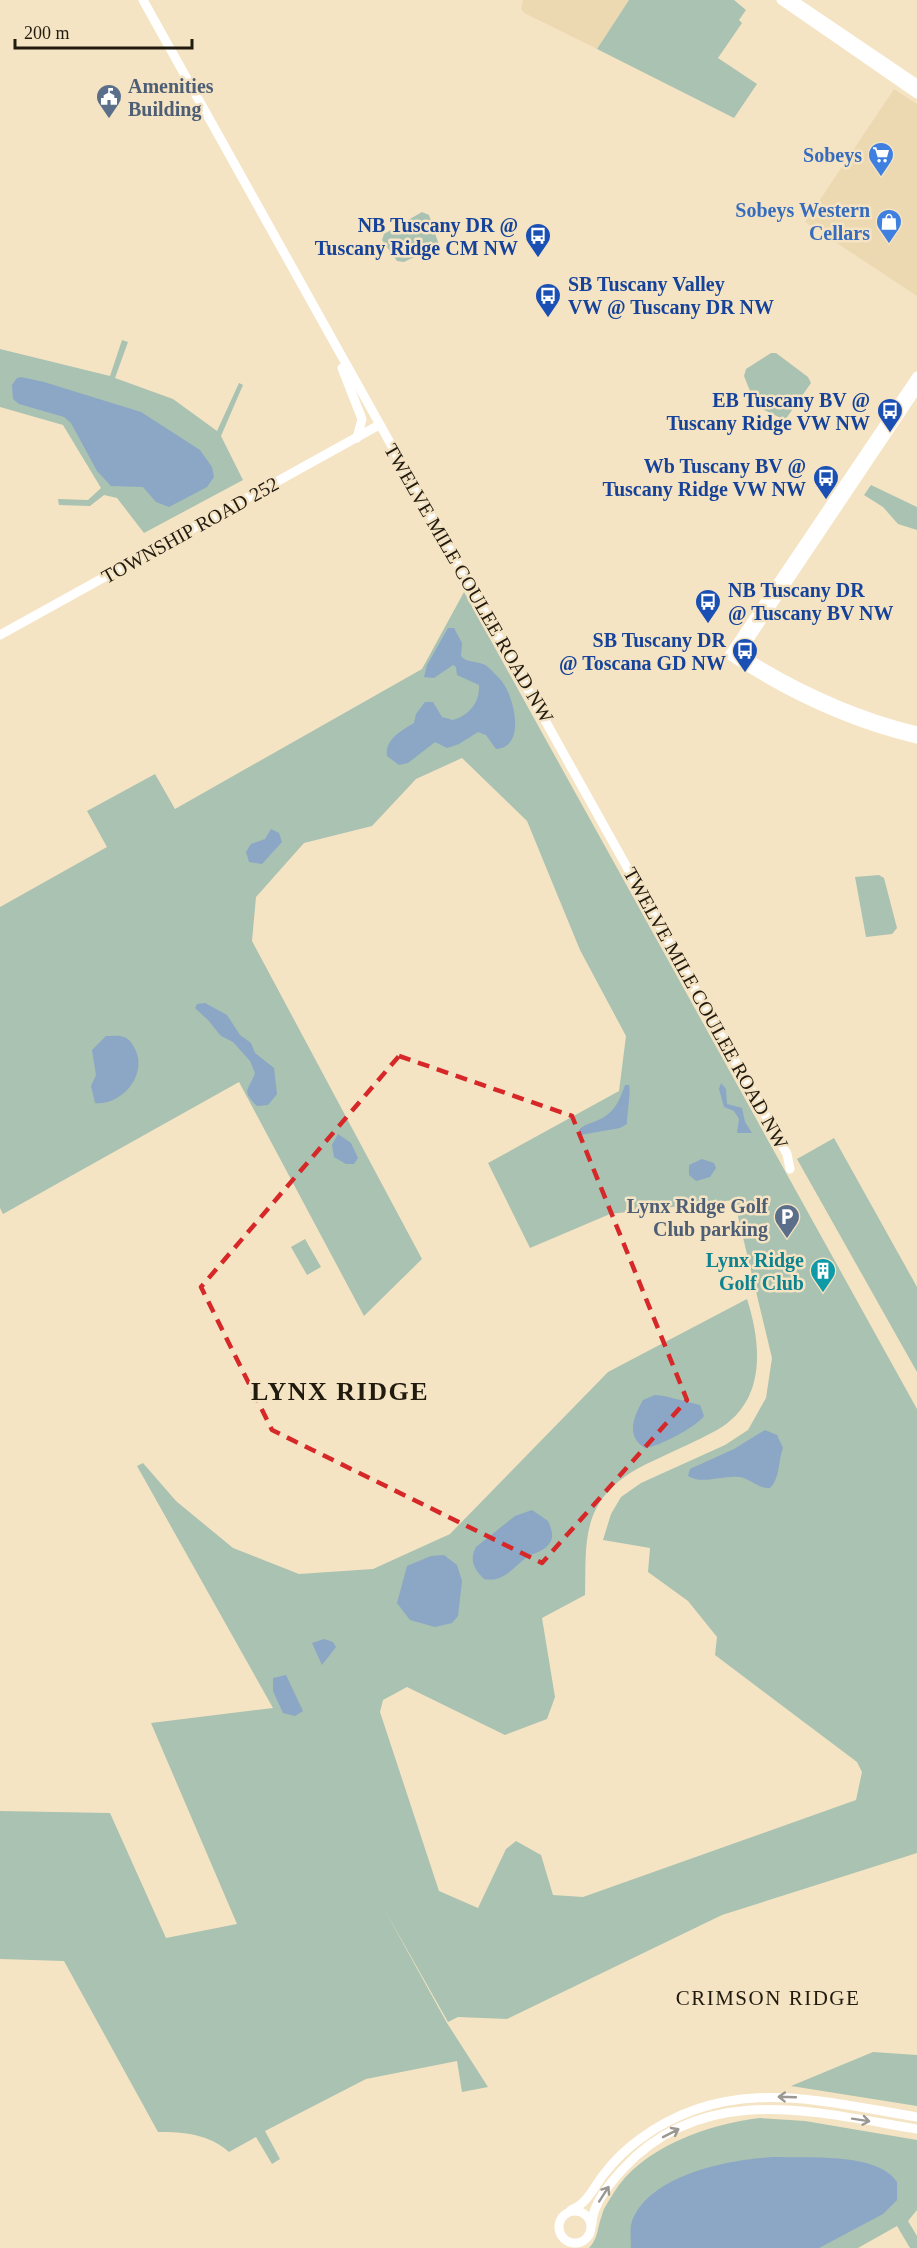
<svg xmlns="http://www.w3.org/2000/svg" width="917" height="2248" font-family="Georgia,serif">
<style>
.built{fill:#edd9b1}
.green{fill:#a9c2b1}
.water{fill:#8ca6c6}
.lines{fill:none;stroke-linecap:round;stroke-linejoin:round}
.minor{stroke:#fff;stroke-width:9}
.oneway{stroke:#9b9893}
.marked{fill:none;stroke:#d62828;stroke-width:4.5;stroke-dasharray:12 8;stroke-linejoin:round}
.labels{text-anchor:middle;stroke-width:5;stroke-linejoin:round;paint-order:stroke}
.service-label{font-size:20px;font-weight:bold;fill:#4e5e75;stroke:#f5e4c4;text-anchor:start}
.shop-label{font-size:20px;font-weight:bold;fill:#366cbe;stroke:#f5e4c4;text-anchor:end}
.transit-label{font-size:20px;font-weight:bold;fill:#164399;stroke:#f5e4c4;text-anchor:end}
.street-label{font-size:20px;fill:#211b0f;stroke:#f5e4c4}
.culture-label{font-size:20px;font-weight:bold;fill:#0d838f;stroke:#f5e4c4;text-anchor:end}
.neighbourhood-label{font-size:21px;letter-spacing:1.5px;fill:#211b0f;stroke:#f5e4c4}
.district-label{font-size:26px;font-weight:bold;letter-spacing:1.5px;fill:#211b0f;stroke:#f5e4c4}
</style>
<rect width="100%" height="100%" fill="#f5e4c4"/>
<g class="built">
<polygon points="523,0 629,0 597,49 524,13 521,9"/>
<polygon points="894,89 917,104 917,296 805,222"/>
</g>
<g class="green">
<polygon points="629,0 734,0 746,10 739,20 742,23 718,58 757,84 734,118 597,49"/>
<polygon points="422,212 429,215 439,245 404,262 397,261 382,240 384,234"/>
<polygon points="122,340 128,342 115,378 173,399 217,431 239,383 243,385 221,436 243,480 144,533 117,498 104,495 90,506 59,505 58,499 88,500 101,488 63,425 0,407 0,349 110,376"/>
<polygon points="771,353 776,353 808,377 811,383 785,420 756,406 744,376 746,369"/>
<polygon points="871,485 917,507 917,530 898,524 883,507 864,495"/>
<path d="M464,592L917,1409V1853L722,1915L507,2019L458,2017L448,2022L383,1907L447,2023L488,2087L462,2092L457,2061L366,2079L265,2131L280,2159L272,2164L256,2137L229,2152C209,2134 184,2132 158,2132L64,1961L0,1959V1811L110,1813L166,1938L237,1924L151,1723L273,1708L137,1466L143,1463L176,1501L233,1548L299,1574L373,1569L450,1534L608,1372L747,1299C762,1346 766,1402 717,1430C697,1441 675,1450 655,1460C632,1470 608,1485 596,1509C583,1534 586,1567 585,1595L542,1618L555,1697L547,1719L505,1735L407,1687L383,1700L380,1712L439,1891L478,1908L506,1849L516,1841L541,1855L553,1895L583,1897L856,1800L862,1772L857,1762L715,1655L717,1637L688,1601L648,1572L650,1548L603,1540L611,1514L621,1497L641,1483L725,1445L748,1430L766,1398L772,1358L734,1200L610,1214L530,1248L488,1163L619,1091L626,1036L580,950L527,821L462,758L416,779L372,826L304,843L256,897L252,941L422,1259L364,1316L239,1082L3,1214L0,1208V907L107,847L87,811L155,774L175,809L422,669Z"/>
<polygon points="879,875 884,878 897,928 892,934 866,937 855,877"/>
<polygon points="834,1138 917,1287 917,1372 797,1159"/>
<polygon points="305,1239 321,1267 307,1275 291,1247"/>
<polygon points="873,2052 917,2055 917,2106 791,2086"/>
<path d="M760,2118L805,2121L917,2140V2210L908,2221L917,2236V2248H910L897,2226L858,2248H589C599,2237 597,2228 602,2215C604,2207 609,2201 613,2194C641,2147 709,2124 760,2118Z"/>
</g>
<g class="water">
<polygon points="21,377 44,382 141,412 200,450 212,467 214,477 207,487 169,507 156,502 143,487 111,486 97,471 71,423 64,417 19,404 13,399 12,385 17,378"/>
<path d="M448,628H454L462,643L461,656C467,664 482,660 489,668C495,674 501,679 505,686C515,703 525,747 496,749L486,735L478,732L459,744L447,748L435,742L408,763L399,765L387,756C385,739 401,731 414,723L416,714L425,702H433L442,717L453,720C469,715 480,703 479,685L457,675L456,667L453,665L434,678L424,677L427,665Z"/>
<polygon points="271,829 279,833 282,842 262,864 249,862 246,852 251,844 265,839"/>
<path d="M205,1003L227,1015L240,1035L251,1043L255,1053L274,1068L277,1094L268,1105L257,1106C240,1089 249,1091 255,1073L250,1061L233,1042L221,1036L208,1020L195,1008L197,1004Z"/>
<path d="M106,1036C111,1036 119,1035 124,1037C130,1039 133,1045 136,1051C147,1077 120,1106 95,1103L91,1086L96,1075L92,1050Z"/>
<polygon points="721,1083 726,1089 727,1104 742,1108 745,1122 752,1133 737,1133 739,1119 734,1111 724,1107 719,1089"/>
<path d="M625,1085H629C631,1092 627,1113 627,1124L620,1128L580,1135L579,1130C583,1125 589,1124 596,1121C614,1114 619,1102 625,1085Z"/>
<polygon points="338,1134 351,1143 358,1158 354,1164 346,1164 334,1157 332,1145"/>
<polygon points="702,1159 714,1163 716,1168 710,1177 696,1181 689,1175 689,1165"/>
<path d="M664,1396L700,1405L704,1416C696,1427 658,1447 645,1448C625,1436 634,1416 643,1400L655,1395Z"/>
<path d="M765,1430L777,1435L783,1448C778,1461 780,1479 770,1488C758,1489 750,1478 739,1477C723,1475 702,1485 688,1476L690,1469L734,1449Z"/>
<path d="M532,1510L548,1521C551,1528 555,1537 549,1544C545,1550 535,1553 529,1556C513,1566 505,1583 484,1579C474,1569 469,1560 476,1547L515,1516Z"/>
<polygon points="444,1555 457,1565 462,1581 458,1616 452,1623 435,1627 410,1620 397,1603 407,1566 431,1556"/>
<polygon points="324,1639 333,1642 336,1647 322,1665 312,1643"/>
<polygon points="286,1675 303,1711 295,1716 283,1713 273,1691 273,1678"/>
<path d="M778,2157C810,2158 879,2153 897,2182V2200L883,2214L819,2248H631C631,2241 630,2231 631,2225C645,2174 735,2158 778,2157Z"/>
</g>
<g class="lines">
<g class="minor">
<polyline points="143,0 787,1154 790,1169"/>
<polyline points="781,0 917,94"/>
<polyline points="793,0 917,84"/>
<polyline points="342,368 362,419 357,438"/>
<path d="M917,376L729,655C786,693 850,723 917,739"/>
<polyline points="0,635 379,425"/>
<path d="M735,650C792,687 851,715 917,731"/>
<polyline points="736,659 917,389"/>
<path d="M571,2210C588,2203 593,2188 604,2174C614,2161 626,2149 640,2139C728,2074 819,2101 917,2117"/>
<circle cx="575" cy="2227" r="16"/>
<path d="M592,2224C592,2204 610,2183 623,2169C704,2081 815,2112 917,2129"/>
</g>
</g>
<defs><path id="oneway-shaft" d="M-6 0H5M1.5-3L5.5 0L1.5 3" fill="none" stroke-width="1.6" stroke-linecap="round" stroke-linejoin="round" transform="scale(1.5)"/></defs>
<g class="oneway">
<use href="#oneway-shaft" transform="translate(787 2097) rotate(-178)"/>
<use href="#oneway-shaft" transform="translate(861 2120) rotate(9)"/>
<use href="#oneway-shaft" transform="translate(671 2133) rotate(-27)"/>
<use href="#oneway-shaft" transform="translate(604 2194) rotate(-57)"/>
</g>
<path class="marked" d="M399,1056L572,1116L687,1400L542,1563L272,1430L201,1287Z"/>
<defs>
<symbol id="civic-pin" viewBox="-11 -11 22 30"><path d="M0 17L-7.5 6A9.5 9.5 0 1 1 7.5 6Z" fill="#5c6f8a" stroke="#f5e4c4"/><path d="M-.6-6.5H3V-4.5H.6V-3L4-1V1h2V6H-6V1h2V-1L-.6-3ZM-1.2 2.5V6h2.4V2.5Z" fill="#fff"/></symbol>
<symbol id="supermarket-pin" viewBox="-11 -11 22 30"><path d="M0 17L-7.5 6A9.5 9.5 0 1 1 7.5 6Z" fill="#3f7fe0" stroke="#f5e4c4"/><path d="M-6-5.5h2.5l.6 2H6L4.5 2H-2.5L-4.4-4H-6ZM-1.5 3.2a1.3 1.3 0 1 0 .1 0ZM3 3.2a1.3 1.3 0 1 0 .1 0Z" fill="#fff"/></symbol>
<symbol id="shop-pin" viewBox="-11 -11 22 30"><path d="M0 17L-7.5 6A9.5 9.5 0 1 1 7.5 6Z" fill="#3f7fe0" stroke="#f5e4c4"/><path d="M-5-2.5h2.3a2.7 3.5 0 0 1 5.4 0H5L5.5 6h-11ZM-1.5-2.5h3a1.5 2.3 0 0 0-3 0Z" fill="#fff"/></symbol>
<symbol id="bus-pin" viewBox="-11 -11 22 30"><path d="M0 17L-7.5 6A9.5 9.5 0 1 1 7.5 6Z" fill="#1a4fb4" stroke="#f5e4c4"/><path d="M-5-6H5V4H4V6H2V4H-2V6H-4V4H-5ZM-3.5-4V0h7V-4ZM-3.5 1.2v1.5H-2V1.2ZM2 1.2v1.5H3.5V1.2Z" fill="#fff"/></symbol>
<symbol id="parking-pin" viewBox="-11 -11 22 30"><path d="M0 17L-7.5 6A9.5 9.5 0 1 1 7.5 6Z" fill="#5c6f8a" stroke="#f5e4c4"/><path d="M-3.5-5.5H1a3.5 3.5 0 0 1 0 7H-1V5.5H-3.5ZM-1-3.4V-.6H.8a1.4 1.4 0 0 0 0-2.8Z" fill="#fff"/></symbol>
<symbol id="building-pin" viewBox="-11 -11 22 30"><path d="M0 17L-7.5 6A9.5 9.5 0 1 1 7.5 6Z" fill="#0f9aa8" stroke="#f5e4c4"/><path d="M-4-6H4V6H1V3H-1V6H-4ZM-2.5-4.3h1.7v1.8h-1.7ZM.8-4.3h1.7v1.8H.8ZM-2.5-1h1.7V.8h-1.7ZM.8-1h1.7V.8H.8Z" fill="#fff"/></symbol>
</defs>
<g fill-rule="evenodd">
<use href="#civic-pin" x="94" y="82" width="30" height="40"/>
<use href="#supermarket-pin" x="866" y="140" width="30" height="40"/>
<use href="#shop-pin" x="874" y="207" width="30" height="40"/>
<use href="#bus-pin" x="523" y="221" width="30" height="40"/>
<use href="#bus-pin" x="533" y="281" width="30" height="40"/>
<use href="#bus-pin" x="875" y="396" width="30" height="40"/>
<use href="#bus-pin" x="811" y="463" width="30" height="40"/>
<use href="#bus-pin" x="693" y="587" width="30" height="40"/>
<use href="#bus-pin" x="730" y="636" width="30" height="40"/>
<use href="#parking-pin" x="772" y="1202" width="30" height="40"/>
<use href="#building-pin" x="808" y="1256" width="30" height="40"/>
</g>
<g class="labels">
<g class="service-label">
<text x="128" y="93">Amenities<tspan x="128" dy="23">Building</tspan></text>
<text x="768" y="1213" text-anchor="end">Lynx Ridge Golf<tspan x="768" dy="23">Club parking</tspan></text>
</g>
<g class="shop-label">
<text x="862" y="162">Sobeys</text>
<text x="870" y="217">Sobeys Western<tspan x="870" dy="23">Cellars</tspan></text>
</g>
<g class="transit-label">
<text x="518" y="232">NB Tuscany DR @<tspan x="518" dy="23">Tuscany Ridge CM NW</tspan></text>
<text x="568" y="291" text-anchor="start">SB Tuscany Valley<tspan x="568" dy="23">VW @ Tuscany DR NW</tspan></text>
<text x="870" y="407">EB Tuscany BV @<tspan x="870" dy="23">Tuscany Ridge VW NW</tspan></text>
<text x="806" y="473">Wb Tuscany BV @<tspan x="806" dy="23">Tuscany Ridge VW NW</tspan></text>
<text x="728" y="597" text-anchor="start">NB Tuscany DR<tspan x="728" dy="23">@ Tuscany BV NW</tspan></text>
<text x="726" y="647">SB Tuscany DR<tspan x="726" dy="23">@ Toscana GD NW</tspan></text>
</g>
<g class="street-label">
<text transform="translate(190 530) rotate(-29)" y="7">TOWNSHIP ROAD 252</text>
<text transform="translate(469 583) rotate(60)" y="7">TWELVE MILE COULEE ROAD NW</text>
<text transform="translate(706 1008) rotate(61)" y="7">TWELVE MILE COULEE ROAD NW</text>
</g>
<g class="culture-label">
<text x="804" y="1267">Lynx Ridge<tspan x="804" dy="23">Golf Club</tspan></text>
</g>
<g class="neighbourhood-label">
<text x="768" y="2005">CRIMSON RIDGE</text>
</g>
<g class="district-label">
<text x="340" y="1400">LYNX RIDGE</text>
</g>
</g>
<path d="M15 39v9h177v-9" fill="none" stroke="#211b0f" stroke-width="3"/>
<text x="24" y="39" font-size="18" fill="#211b0f" stroke="#f5e4c4" stroke-width="4.5" paint-order="stroke">200 m</text>
</svg>
